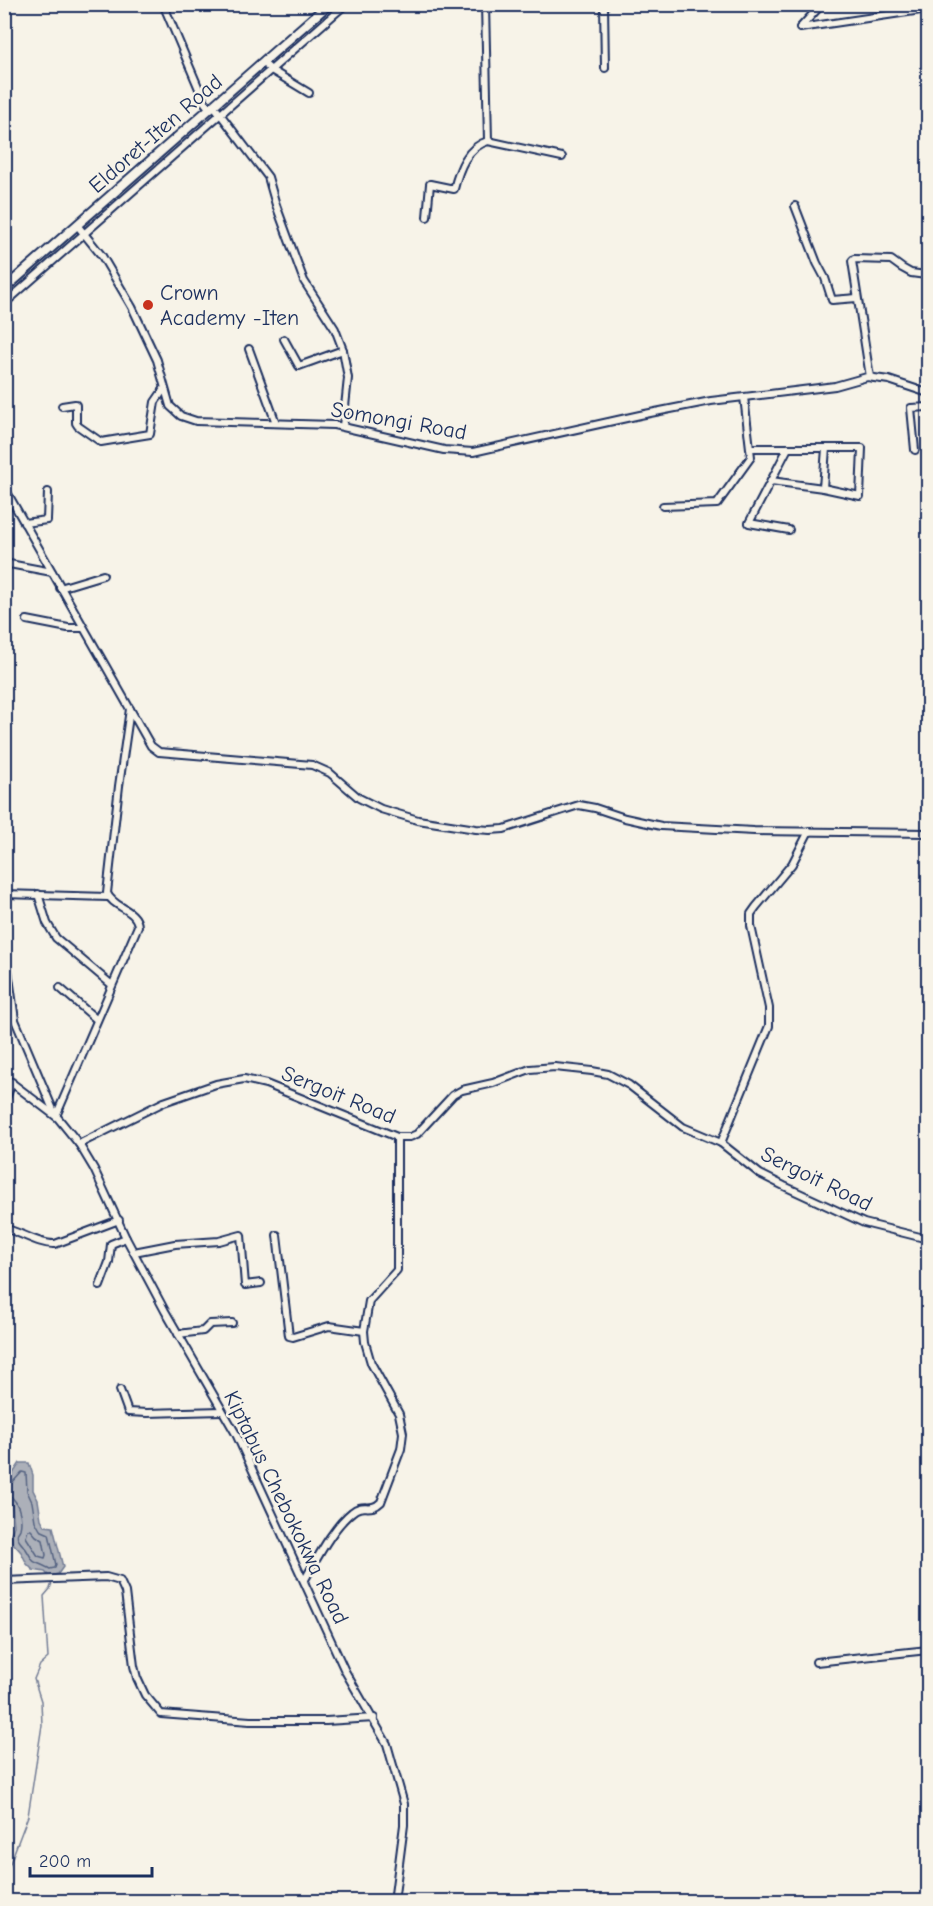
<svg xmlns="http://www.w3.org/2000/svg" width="933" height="1906" font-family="'Comic Neue',sans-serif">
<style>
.water{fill:#acb0b9;stroke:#727c95;stroke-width:1.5}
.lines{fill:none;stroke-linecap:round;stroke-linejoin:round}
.shore{stroke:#556382;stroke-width:1.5}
.stream{stroke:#727c95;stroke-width:1.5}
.minor-casing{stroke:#1b2f5e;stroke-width:10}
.major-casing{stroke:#1b2f5e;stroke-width:12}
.minor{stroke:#f7f3e8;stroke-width:6}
.major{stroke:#f7f3e8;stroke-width:8}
.poi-dot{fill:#c8321e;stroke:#f7f3e8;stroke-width:2}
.labels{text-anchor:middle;stroke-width:5;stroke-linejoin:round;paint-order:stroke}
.street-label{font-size:22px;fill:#1b2f5e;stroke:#f7f3e8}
.poi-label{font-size:22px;fill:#1b2f5e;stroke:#f7f3e8;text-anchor:start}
</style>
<rect width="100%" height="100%" fill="#f7f3e8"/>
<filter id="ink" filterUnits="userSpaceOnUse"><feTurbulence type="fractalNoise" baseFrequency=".0167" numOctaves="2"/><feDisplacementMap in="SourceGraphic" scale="12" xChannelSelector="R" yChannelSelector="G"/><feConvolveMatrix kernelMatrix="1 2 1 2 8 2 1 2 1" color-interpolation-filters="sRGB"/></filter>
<g filter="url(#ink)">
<polygon class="water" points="20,1463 29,1463 33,1475 33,1490 38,1500 41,1519 45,1526 53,1527 63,1567 58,1574 49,1576 45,1572 33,1570 27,1564 21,1552 12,1542 11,1533 14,1526 12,1505 5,1497 5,1474 10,1478"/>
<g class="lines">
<g class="shore">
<path d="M4,1482L12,1483L22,1472L26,1473L27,1491L32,1502L35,1521L40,1530L49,1534L56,1565L55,1568C46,1569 53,1570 46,1567C29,1559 36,1565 26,1549C23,1545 19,1542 18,1538C16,1532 18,1534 20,1529C23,1518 18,1495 4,1494"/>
<polygon points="28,1530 31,1530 36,1536 43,1540 46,1555 45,1558 38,1556 26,1537"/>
</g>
<polyline class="stream" points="4,1879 28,1816 42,1725 41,1701 34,1679 40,1665 48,1658 44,1596 50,1589 52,1582"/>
<defs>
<g id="minor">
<polyline points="163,4 205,103 210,109"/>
<polyline points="485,4 488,141"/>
<polyline points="604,4 605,68"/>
<polyline points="800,28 928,9"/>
<polyline points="800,28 822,4"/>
<polyline points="263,63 271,70 309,93"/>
<polyline points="214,106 268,177 276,205 304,281 335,329 343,350 348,378 343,426"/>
<polyline points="795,206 817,263 825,278 832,300 857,298"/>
<path d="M427,217L430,184L454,189C459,169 467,147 488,141L562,157"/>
<polyline points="77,225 102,256 132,307 157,360 170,406 181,416 196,421 334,425 444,450 473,452 640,415 711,401 835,386 867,377 889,380 928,393"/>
<polyline points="4,267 9,278"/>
<polyline points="4,304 346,4"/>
<polyline points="284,339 299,366 343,350"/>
<polyline points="249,349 276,423"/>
<polyline points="870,377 852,261 854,259 891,260 902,268 911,273 926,275"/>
<polyline points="62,406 75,404 76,405 76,423 78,426 101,442 150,434 155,402 164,389"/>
<polyline points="750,448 862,448 860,496 823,488 771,481"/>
<polyline points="788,448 749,523 789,530"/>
<polyline points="915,450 911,408 928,407"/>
<polyline points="4,487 151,746 159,752 312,765 330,773 359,798 381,809 418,820 476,829 490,830 504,829 579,805 595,808 625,818 661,826 754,831 928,833"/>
<polyline points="823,488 826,448"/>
<polyline points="663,506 717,504 751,457 744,397"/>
<polyline points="24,523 47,520 48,492"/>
<polyline points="4,563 52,572"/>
<polyline points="60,588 103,575"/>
<polyline points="27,620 68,628 83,628"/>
<polyline points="4,894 108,897"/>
<polyline points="38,894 47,923 56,938 112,985"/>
<polyline points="4,966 8,970 15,1020 54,1112"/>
<polyline points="60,988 96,1019"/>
<polyline points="4,1077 58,1118 79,1144 94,1169 126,1238 165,1311 236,1434 345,1671 387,1744 404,1804 404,1825 394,1902"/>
<polyline points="4,1104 12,1082"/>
<path d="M56,1116L138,926C137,909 113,908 107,893L119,786L130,709"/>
<polyline points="721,1143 769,1026 769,1008 751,926 751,914 756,907 792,864 809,831"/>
<polyline points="79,1144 164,1102 216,1084 244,1079 266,1084 397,1137 410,1137 417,1134 453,1095 462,1090 493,1083 530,1069 555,1067 592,1071 608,1074 629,1085 683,1127 721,1143 760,1174 784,1186 864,1223 928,1239"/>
<path d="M4,1228C20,1232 40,1245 55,1244L119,1220"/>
<polyline points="277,1235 289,1336 293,1337 329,1326 364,1331"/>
<polyline points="134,1252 175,1244 219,1241 241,1235 245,1285 261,1283"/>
<polyline points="100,1286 109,1262 111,1244 126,1238"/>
<polyline points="178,1334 203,1331 210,1324 232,1323"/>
<polyline points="120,1390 128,1412 147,1413 222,1411"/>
<polyline points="4,1581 106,1577 120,1581 125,1592 134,1666 137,1678 145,1695 161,1714 250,1721 326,1721 374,1718"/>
<path d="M304,1581C317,1559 332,1528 352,1512C363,1502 370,1513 381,1502L401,1449L403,1433L399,1414L371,1363L365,1342L364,1331L369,1301L397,1270V1137"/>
<polyline points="816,1662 928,1650"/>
</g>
<polyline id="major" points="4,289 329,4"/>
</defs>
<use href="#minor" class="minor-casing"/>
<use href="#major" class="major-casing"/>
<use href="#minor" class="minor"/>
<use href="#major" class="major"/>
</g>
</g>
<circle class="poi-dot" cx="148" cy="305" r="6"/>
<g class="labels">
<g class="street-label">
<text transform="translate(155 133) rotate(-41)" y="8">Eldoret-Iten Road</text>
<text transform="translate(399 420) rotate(10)" y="8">Somongi Road</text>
<text transform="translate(339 1094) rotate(22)" y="8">Sergoit Road</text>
<text transform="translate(817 1178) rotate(26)" y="8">Sergoit Road</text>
<text transform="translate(287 1507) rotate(64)" y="8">Kiptabus Chebokokwa Road</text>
</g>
<g class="poi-label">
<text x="160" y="300">Crown<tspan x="160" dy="25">Academy -Iten</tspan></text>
</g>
</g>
<rect width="933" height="1906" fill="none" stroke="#f7f3e8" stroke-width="24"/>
<rect x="12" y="12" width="909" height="1882" fill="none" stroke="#1b2f5e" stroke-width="2" filter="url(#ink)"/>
<path d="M30 1867v9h122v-9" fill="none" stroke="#1b2f5e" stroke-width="3"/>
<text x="39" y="1867" font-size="18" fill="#1b2f5e" stroke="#f7f3e8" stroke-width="4.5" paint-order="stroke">200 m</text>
</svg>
